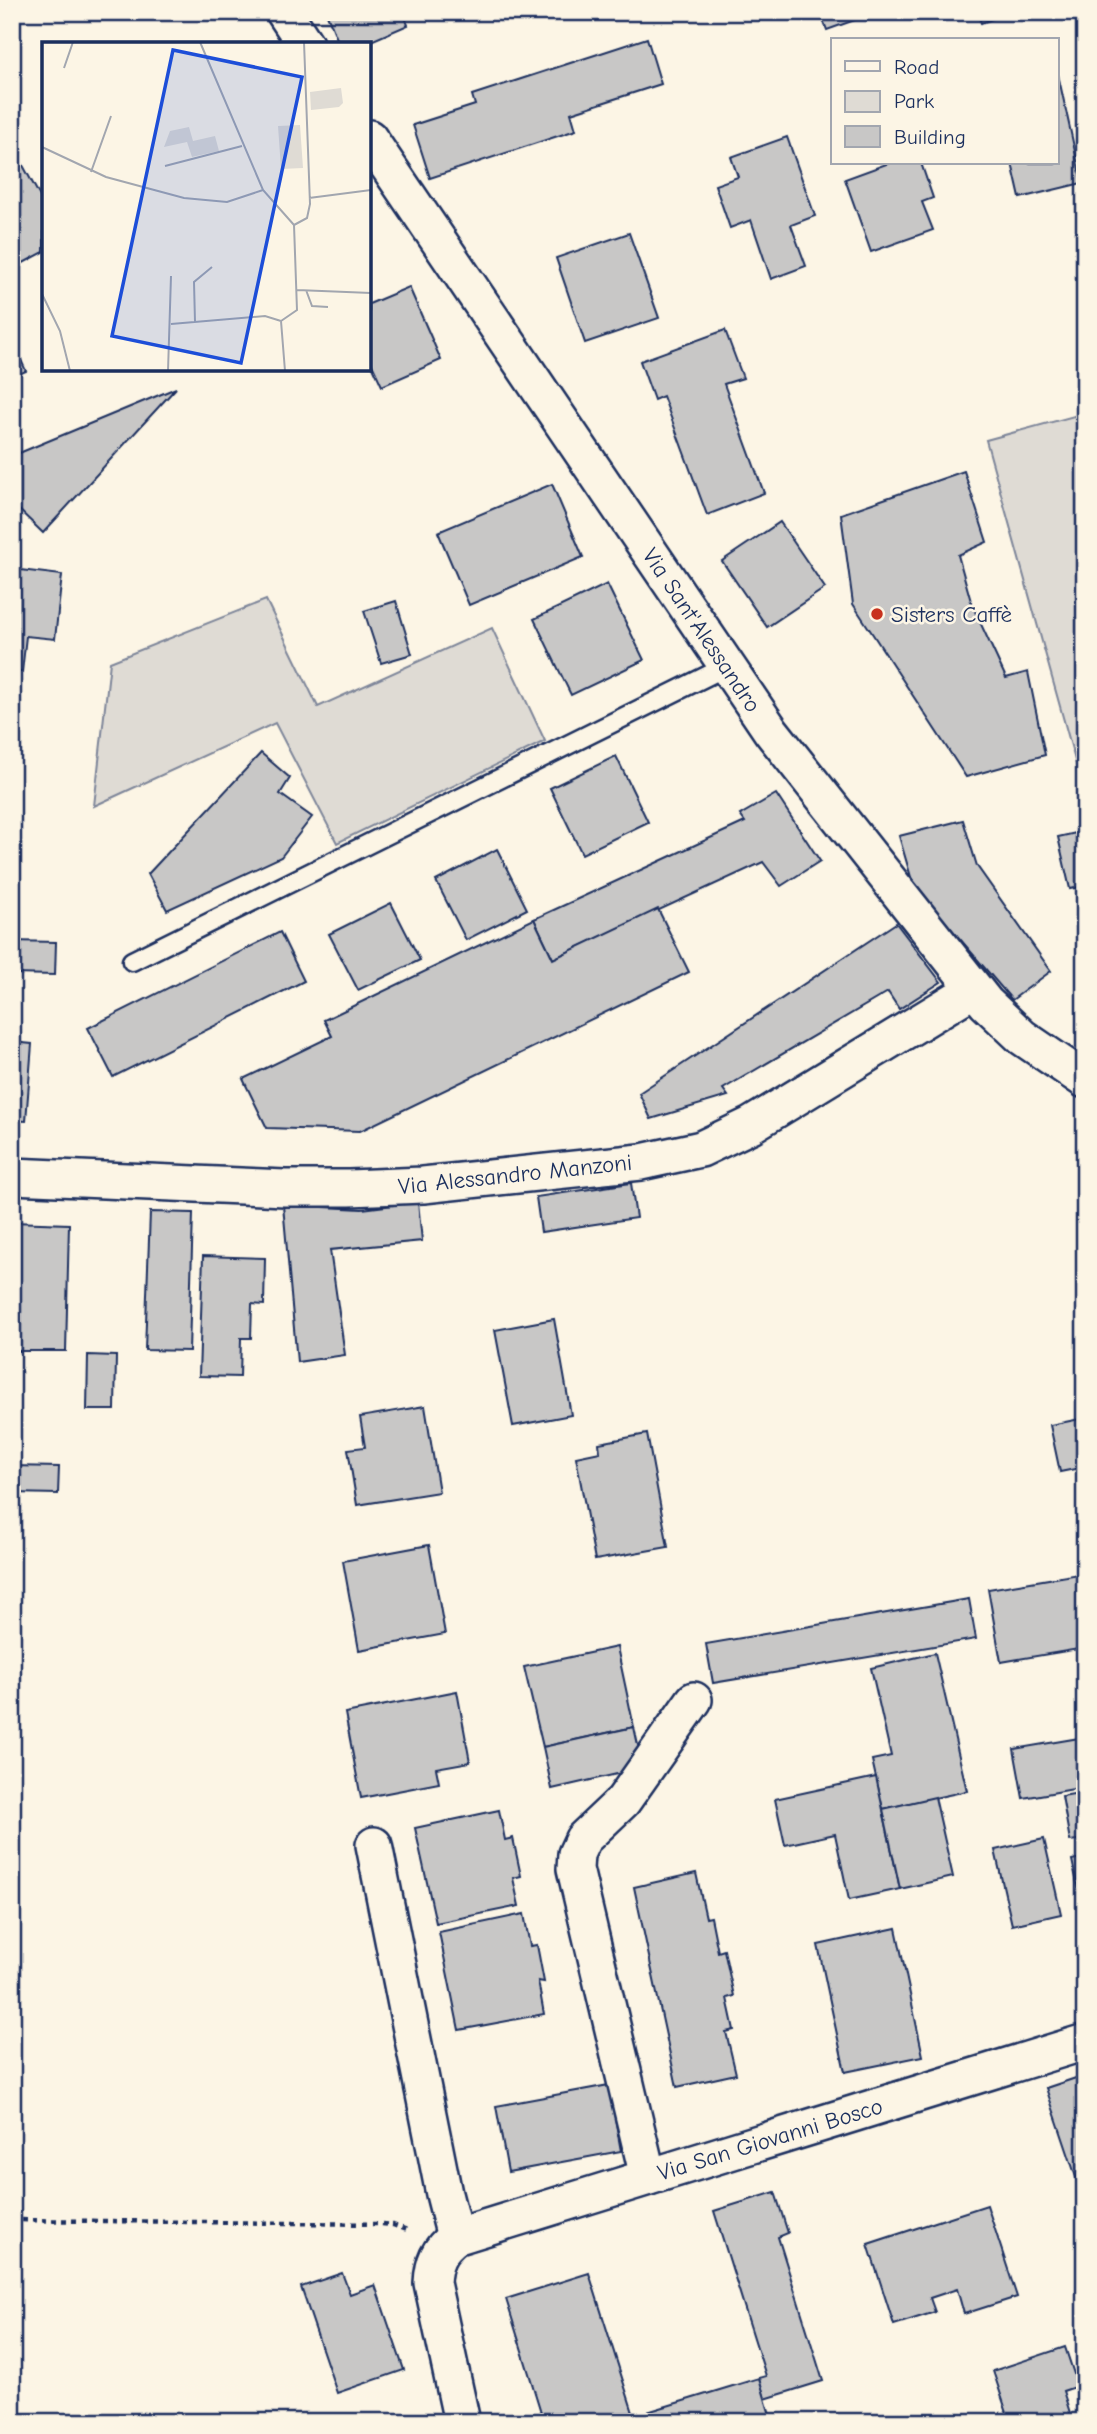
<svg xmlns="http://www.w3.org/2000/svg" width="1097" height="2434" font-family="'Comic Neue',sans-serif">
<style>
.green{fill:#dfdbd4;stroke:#7d8599;stroke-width:2}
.building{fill:#c8c7c6;stroke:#1b2f5e;stroke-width:2}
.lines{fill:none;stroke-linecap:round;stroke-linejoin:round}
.lane-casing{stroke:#1b2f5e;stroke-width:23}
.street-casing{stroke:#1b2f5e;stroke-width:40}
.path{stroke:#1b2f5e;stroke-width:4.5;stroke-dasharray:5 5;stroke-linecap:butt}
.lane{stroke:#fcf5e5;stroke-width:18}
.street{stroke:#fcf5e5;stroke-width:35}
.poi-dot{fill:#c8321e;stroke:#fcf5e5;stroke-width:2.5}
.labels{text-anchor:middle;stroke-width:5;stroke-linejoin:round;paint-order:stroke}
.poi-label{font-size:23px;fill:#1b2f5e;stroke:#fcf5e5;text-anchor:start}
.street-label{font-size:23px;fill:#1b2f5e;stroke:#fcf5e5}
.inset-road{fill:none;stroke:#a2a6af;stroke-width:2}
.view{fill:#1d4ed8;fill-opacity:0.15;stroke:#1d4ed8;stroke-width:3.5}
.inset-edge{fill:none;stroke:#1b2f5e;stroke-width:3.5}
</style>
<rect width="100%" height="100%" fill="#fcf5e5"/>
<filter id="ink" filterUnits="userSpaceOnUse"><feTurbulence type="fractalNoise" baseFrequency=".0143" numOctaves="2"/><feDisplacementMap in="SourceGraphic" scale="14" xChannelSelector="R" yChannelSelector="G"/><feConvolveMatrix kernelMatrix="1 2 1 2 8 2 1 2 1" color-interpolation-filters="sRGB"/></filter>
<g filter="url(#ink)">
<g class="green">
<polygon points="1085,413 1085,782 1081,782 986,440"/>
<polygon points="266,600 318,707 492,628 545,741 337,843 275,723 94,806 110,662"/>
</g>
<g class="building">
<polygon points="326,12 403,12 408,25 364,44 339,44"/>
<polygon points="820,12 877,12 827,30"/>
<polygon points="977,12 1013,12 981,23"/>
<polygon points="647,38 661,84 571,113 576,130 430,178 413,125 475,105 472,95"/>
<polygon points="1057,70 1082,183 1020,198 1012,163 1057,163"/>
<polygon points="787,137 815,216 791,225 806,266 771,279 751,220 730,228 715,185 738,177 731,157"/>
<polygon points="12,145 44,204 44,252 12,269"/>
<polygon points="889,163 921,163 933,198 922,202 933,230 871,252 845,179"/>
<polygon points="629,233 659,318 585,343 556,258"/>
<polygon points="409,287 441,360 382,386 369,358 369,304"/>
<polygon points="725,330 743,378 724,384 764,493 707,515 663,396 654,400 640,361"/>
<polygon points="12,340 26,371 12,377"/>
<polygon points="176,388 43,533 12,503 12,456"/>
<polygon points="964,471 987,542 958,555 972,605 1006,678 1028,672 1045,755 966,777 853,604 841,514"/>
<polygon points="552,484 583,557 469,605 438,532"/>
<polygon points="780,522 825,588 767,627 722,561"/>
<polygon points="12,569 62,575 55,639 26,636 22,672 12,671"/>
<polygon points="607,584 644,660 571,695 534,619"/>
<polygon points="396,601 412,654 381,663 364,611"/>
<polygon points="261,753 290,778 280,794 312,817 281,857 167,910 148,874"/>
<polygon points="616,756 648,822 582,854 550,788"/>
<polygon points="776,794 820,861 781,886 763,862 553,959 534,919 745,822 740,815"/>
<polygon points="963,820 977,866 1051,971 1012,1000 913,884 899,836"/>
<polygon points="1085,831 1085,886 1070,889 1058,837"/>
<polygon points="497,849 527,909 466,940 436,881"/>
<polygon points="391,903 420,960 358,990 329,934"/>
<polygon points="658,909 689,972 360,1131 267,1128 243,1079 332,1036 324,1020 534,919 553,959"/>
<polygon points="896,923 941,982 899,1009 888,992 723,1089 728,1096 651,1119 639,1093"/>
<polygon points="280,932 304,981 113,1077 88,1028"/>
<polygon points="12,941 56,942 55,975 12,974"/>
<polygon points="12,1042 32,1044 26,1121 12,1120"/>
<polygon points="631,1183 636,1218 541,1232 536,1197"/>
<polygon points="418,1202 422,1241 330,1250 345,1355 297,1362 283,1205 362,1209"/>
<polygon points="150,1212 193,1213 189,1351 145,1350"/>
<polygon points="12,1222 69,1224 66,1351 12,1351"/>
<polygon points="203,1256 265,1258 264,1305 252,1304 251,1338 241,1338 240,1377 199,1376"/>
<polygon points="554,1319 571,1415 513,1426 495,1330"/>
<polygon points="88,1355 116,1356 115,1410 87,1410"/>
<polygon points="425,1406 439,1492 357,1505 348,1449 365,1447 360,1417"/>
<polygon points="1085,1418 1085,1467 1060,1472 1050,1425"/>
<polygon points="647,1434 668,1547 595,1560 576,1457 600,1452 599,1443"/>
<polygon points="12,1466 59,1467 58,1494 12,1493"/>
<polygon points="429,1545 445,1634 359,1650 343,1561"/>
<polygon points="1085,1573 1085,1648 1001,1662 988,1589"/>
<polygon points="969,1599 976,1639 713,1683 706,1644"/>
<polygon points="617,1647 634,1727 543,1747 524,1667"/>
<polygon points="935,1653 967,1791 883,1809 872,1760 891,1756 871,1668"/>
<polygon points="457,1691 470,1762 436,1768 439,1783 361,1798 345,1713"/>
<polygon points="634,1727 643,1768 552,1789 543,1747"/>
<polygon points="1085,1737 1085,1787 1023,1798 1014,1749"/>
<polygon points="876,1777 900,1889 849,1900 835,1834 785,1845 775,1799"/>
<polygon points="1085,1792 1085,1839 1070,1841 1062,1796"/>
<polygon points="935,1797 953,1877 900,1889 883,1809"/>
<polygon points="499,1810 505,1840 513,1838 521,1876 513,1878 519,1906 436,1923 415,1828"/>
<polygon points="1044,1839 1061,1914 1012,1925 995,1850"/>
<polygon points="1085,1857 1085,1921 1072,1860"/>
<polygon points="696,1873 706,1918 711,1917 718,1952 724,1950 734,1996 727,1998 734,2030 726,2032 736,2074 677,2087 634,1887"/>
<polygon points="524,1914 530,1946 537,1945 544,1982 538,1981 544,2014 459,2030 439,1932"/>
<polygon points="896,1928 923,2056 845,2072 818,1945"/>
<polygon points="1085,2075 1085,2204 1046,2088"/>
<polygon points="609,2085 621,2151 508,2172 496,2106"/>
<polygon points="775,2192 788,2233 778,2237 823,2381 765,2399 759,2378 766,2376 714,2211"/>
<polygon points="987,2205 1017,2297 964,2314 957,2289 930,2298 935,2312 894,2325 868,2244"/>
<polygon points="342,2273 350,2294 375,2285 404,2370 337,2393 301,2287"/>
<polygon points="589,2273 634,2416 617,2422 544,2422 506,2299"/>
<polygon points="1065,2347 1078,2386 1063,2391 1071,2416 1053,2422 1010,2422 993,2371"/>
<polygon points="759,2378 772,2422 617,2422 634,2416"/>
</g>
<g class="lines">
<defs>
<polyline id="lane" points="132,961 727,666"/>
<g id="street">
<polyline points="284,12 305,44"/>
<polyline points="369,138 771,731 986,1003 1022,1037 1085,1080"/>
<polyline points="12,1176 285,1188 349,1188 423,1185 641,1162 701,1149 751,1125 974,989"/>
<polyline points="374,1845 444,2194 455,2237"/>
<polyline points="648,2177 575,1869 576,1854 583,1839 623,1801 694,1700"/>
<path d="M462,2422L432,2283C433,2263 438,2250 455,2237L1085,2042"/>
</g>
</defs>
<use href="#lane" class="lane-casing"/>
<use href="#street" class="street-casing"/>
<polyline class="path" points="12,2220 381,2224 393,2225 410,2231"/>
<use href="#lane" class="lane"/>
<use href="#street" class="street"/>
</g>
</g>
<circle class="poi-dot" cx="877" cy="614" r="7"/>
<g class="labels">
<g class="poi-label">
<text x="891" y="622">Sisters Caffè</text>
</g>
<g class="street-label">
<text transform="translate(702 630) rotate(56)" y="8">Via Sant'Alessandro</text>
<text transform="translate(515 1174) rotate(-6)" y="8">Via Alessandro Manzoni</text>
<text transform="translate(770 2139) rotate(-17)" y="8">Via San Giovanni Bosco</text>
</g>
</g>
<g transform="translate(42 42)">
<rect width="329" height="329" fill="#fcf5e5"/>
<path d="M299,46L301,61L297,65L269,68L268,50ZM258,83L261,126L239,127L236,84ZM147,85L151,99L173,94L177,109L150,115L145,100L122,105L128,89Z" fill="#dfdbd4"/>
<path class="inset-road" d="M158,0L221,148L252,183L255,268L239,279M22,26L31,0M0,105L64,135L142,156L185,160L221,148M123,124L200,104M49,130L69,74M267,156L329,148M252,183L265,176L268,162L262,0M255,248L329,251M264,248L270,264L286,265M0,252L18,289L28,329M239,279L243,329M153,280L152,240L170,225M129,282L223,274L239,279M126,329L129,234"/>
<path class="view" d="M131,8L260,35L199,321L70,294Z"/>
<rect width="329" height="329" class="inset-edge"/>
</g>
<rect width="1097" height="2434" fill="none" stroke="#fcf5e5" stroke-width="42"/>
<rect x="21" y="21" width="1055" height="2392" fill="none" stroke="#1b2f5e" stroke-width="2.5" filter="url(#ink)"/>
<rect x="831" y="38" width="228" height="126" fill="#fcf5e5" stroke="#a2a6af" stroke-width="2"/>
<rect x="845" y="61" width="35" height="10" fill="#fcf5e5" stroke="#a2a6af" stroke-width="2"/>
<text x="894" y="74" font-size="21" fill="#1b2f5e">Road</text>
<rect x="845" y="91" width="35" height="21" fill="#dfdbd4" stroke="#a2a6af" stroke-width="2"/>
<text x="894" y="108" font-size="21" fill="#1b2f5e">Park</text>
<rect x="845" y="126" width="35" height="21" fill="#c8c7c6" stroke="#a2a6af" stroke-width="2"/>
<text x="894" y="144" font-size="21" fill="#1b2f5e">Building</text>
</svg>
